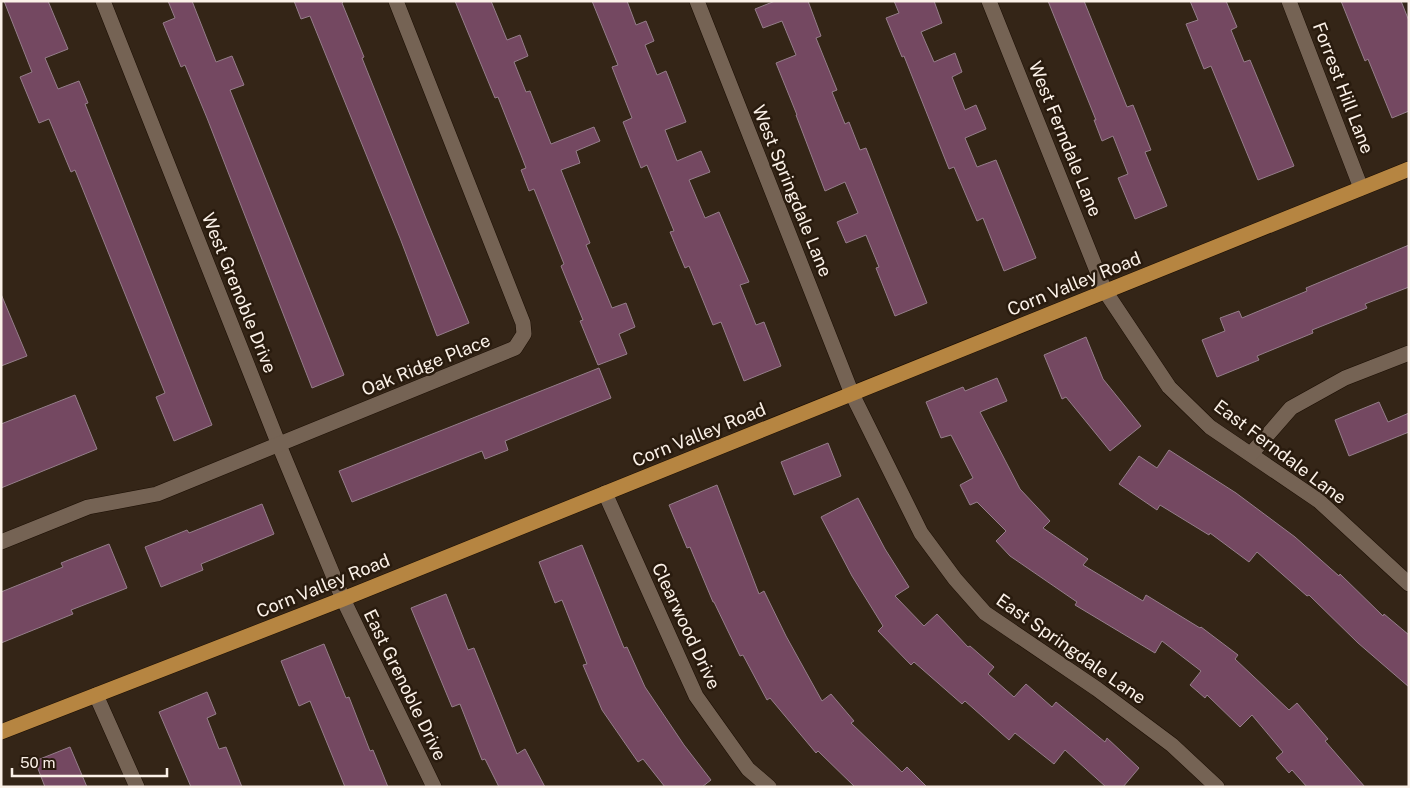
<svg xmlns="http://www.w3.org/2000/svg" width="1410" height="788" font-family="'Public Sans',sans-serif">
<style>
.building{fill:#744861;stroke:#957e8a}
.lines{fill:none;stroke-linecap:round;stroke-linejoin:round}
.minor-casing{stroke:#1b0e03;stroke-width:16}
.major-casing{stroke:#1b0e03;stroke-width:16}
.minor{stroke:#756354;stroke-width:15}
.major{stroke:#b68541;stroke-width:15}
.labels{text-anchor:middle;stroke-width:5;stroke-linejoin:round;paint-order:stroke}
.street-label{font-size:18px;fill:#fbf1e8;stroke:#291b0e}
</style>
<rect width="100%" height="100%" fill="#342517"/>
<g class="building">
<polygon points="4,1 48,1 68,49 45,58 58,89 79,81 88,103 85,104 212,425 174,441 156,397 165,393 75,170 71,172 49,119 39,123 20,77 32,72"/>
<polygon points="168,1 192,1 216,62 232,56 244,85 230,90 344,375 312,388 207,118 185,65 181,67 163,23 175,18"/>
<polygon points="294,1 344,1 342,3 364,57 362,58 425,216 469,323 437,336 400,238 310,16 301,19"/>
<polygon points="455,1 491,1 507,40 520,35 528,56 514,62 526,92 530,91 551,144 594,127 600,141 576,151 580,163 561,170 590,243 586,245 612,308 626,303 635,327 619,334 627,354 598,365 580,321 583,320 561,266 564,264 534,189 529,191 521,170 526,168 521,155 498,97 495,98"/>
<polygon points="592,1 627,1 636,25 646,21 654,41 645,45 657,75 666,71 686,122 665,130 677,161 701,151 710,172 689,180 705,218 719,212 749,282 740,285 756,325 764,322 781,366 744,381 721,322 713,325 689,266 685,268 670,232 674,231 647,165 641,168 623,122 632,118 612,67 618,65"/>
<polygon points="775,1 808,1 821,36 816,38 837,90 832,92 845,124 849,122 860,150 866,148 927,303 895,316 876,268 879,267 866,235 846,243 837,222 858,213 845,182 825,191 796,115 797,115 776,63 796,55 782,21 763,28 755,9"/>
<polygon points="894,1 934,1 942,23 921,32 934,62 955,53 962,72 952,77 965,110 976,105 986,129 965,138 977,167 996,160 1036,258 1004,271 983,218 977,221 954,167 949,169 904,56 902,57 886,18 899,13"/>
<polygon points="1048,1 1084,1 1127,107 1133,105 1151,150 1145,152 1167,206 1135,219 1118,178 1128,174 1113,136 1102,141 1094,120 1096,120"/>
<polygon points="1190,1 1226,1 1237,27 1231,30 1244,62 1250,60 1294,166 1258,180 1211,66 1204,69 1186,24 1198,20"/>
<polygon points="1341,1 1401,1 1409,21 1409,111 1392,118 1368,59 1365,61"/>
<polygon points="1409,245 1409,287 1365,304 1367,308 1312,330 1313,333 1257,356 1259,360 1217,377 1202,340 1225,331 1220,318 1239,311 1242,318 1307,291 1306,288"/>
<polygon points="1,294 27,356 1,366"/>
<polygon points="1086,337 1103,379 1141,426 1110,451 1066,397 1062,399 1044,355"/>
<polygon points="599,368 611,398 505,441 508,450 485,459 482,451 352,502 339,471"/>
<polygon points="997,378 1007,401 980,412 1020,489 1050,521 1043,528 1088,559 1083,565 1143,601 1146,595 1200,628 1201,627 1238,655 1235,659 1289,710 1297,703 1328,739 1325,741 1365,787 1307,787 1292,770 1289,773 1276,758 1283,752 1252,715 1240,727 1207,695 1205,698 1190,685 1201,671 1162,641 1155,653 1075,605 1077,602 1010,556 996,541 1006,531 977,502 970,505 960,485 973,478 951,435 941,438 926,402 963,387 965,391"/>
<polygon points="75,395 97,449 1,488 1,424"/>
<polygon points="1379,402 1388,422 1409,413 1409,432 1349,456 1335,420"/>
<polygon points="828,443 841,476 794,495 781,462"/>
<polygon points="1169,450 1236,493 1295,537 1339,576 1340,574 1383,616 1384,614 1409,635 1409,687 1358,643 1309,595 1307,596 1257,552 1249,562 1210,533 1209,535 1160,505 1157,510 1119,484 1139,456 1157,468"/>
<polygon points="717,485 759,594 764,591 786,636 822,701 831,694 854,721 851,723 902,772 907,767 927,787 855,787 818,751 816,753 770,698 767,700 743,655 740,656 714,602 713,602 690,547 687,548 669,505"/>
<polygon points="858,498 885,549 909,587 895,596 924,626 937,614 968,647 970,646 994,667 988,674 1014,697 1026,684 1052,707 1056,702 1105,742 1107,738 1139,768 1123,787 1106,787 1065,750 1054,764 1015,733 1009,740 965,701 962,704 914,662 911,665 878,631 883,626 852,576 821,517"/>
<polygon points="262,504 274,534 201,564 203,570 161,587 145,547 187,530 189,533"/>
<polygon points="109,544 127,588 71,610 73,614 1,643 1,592 63,567 61,563"/>
<polygon points="582,545 624,648 627,647 645,687 684,745 711,780 702,787 665,787 643,759 638,762 602,710 583,665 587,664 562,600 555,603 539,562"/>
<polygon points="446,594 468,650 474,648 517,754 525,749 545,787 499,787 485,759 482,760 460,704 452,707 411,608"/>
<polygon points="324,644 346,698 349,697 370,751 373,750 388,787 345,787 310,701 299,706 281,661"/>
<polygon points="207,692 216,714 207,718 219,749 226,747 242,787 191,787 159,712"/>
<polygon points="70,747 87,787 45,787 35,761"/>
</g>
<g class="lines">
<defs>
<g id="minor">
<polyline points="103,1 279,445 343,599 434,787"/>
<polyline points="697,1 852,394 921,533 955,579 985,613 1097,689 1172,745 1217,787"/>
<polyline points="989,1 1105,291 1169,387 1210,427 1319,501 1409,584"/>
<polyline points="1289,1 1361,188"/>
<polyline points="1251,454 1291,408 1345,378 1409,353"/>
<polyline points="605,493 696,696 748,769 769,787"/>
<polyline points="1,542 88,507 157,494 515,348 524,334 523,323 396,1"/>
<polyline points="96,695 137,787"/>
</g>
<polyline id="major" points="1,732 343,599 1409,169"/>
</defs>
<use href="#minor" class="minor-casing"/>
<use href="#major" class="major-casing"/>
<use href="#minor" class="minor"/>
<use href="#major" class="major"/>
</g>
<g class="labels">
<g class="street-label">
<text transform="translate(1343 88) rotate(69)" y="6">Forrest Hill Lane</text>
<text transform="translate(1065 139) rotate(68)" y="6">West Ferndale Lane</text>
<text transform="translate(792 191) rotate(68)" y="6">West Springdale Lane</text>
<text transform="translate(1074 284) rotate(-22)" y="6">Corn Valley Road</text>
<text transform="translate(239 293) rotate(68)" y="6">West Grenoble Drive</text>
<text transform="translate(426 365) rotate(-22)" y="6">Oak Ridge Place</text>
<text transform="translate(699 435) rotate(-22)" y="6">Corn Valley Road</text>
<text transform="translate(1280 452) rotate(37)" y="6">East Ferndale Lane</text>
<text transform="translate(323 586) rotate(-22)" y="6">Corn Valley Road</text>
<text transform="translate(686 626) rotate(65)" y="6">Clearwood Drive</text>
<text transform="translate(1071 649) rotate(35)" y="6">East Springdale Lane</text>
<text transform="translate(405 685) rotate(64)" y="6">East Grenoble Drive</text>
</g>
</g>
<rect width="1410" height="788" fill="none" stroke="#fbf1e8" stroke-width="5"/>
<path d="M12 768v8h155v-8" fill="none" stroke="#fbf1e8" stroke-width="2.5"/>
<text x="20" y="768" font-size="15" fill="#fbf1e8" stroke="#291b0e" stroke-width="4" paint-order="stroke">50 m</text>
</svg>
